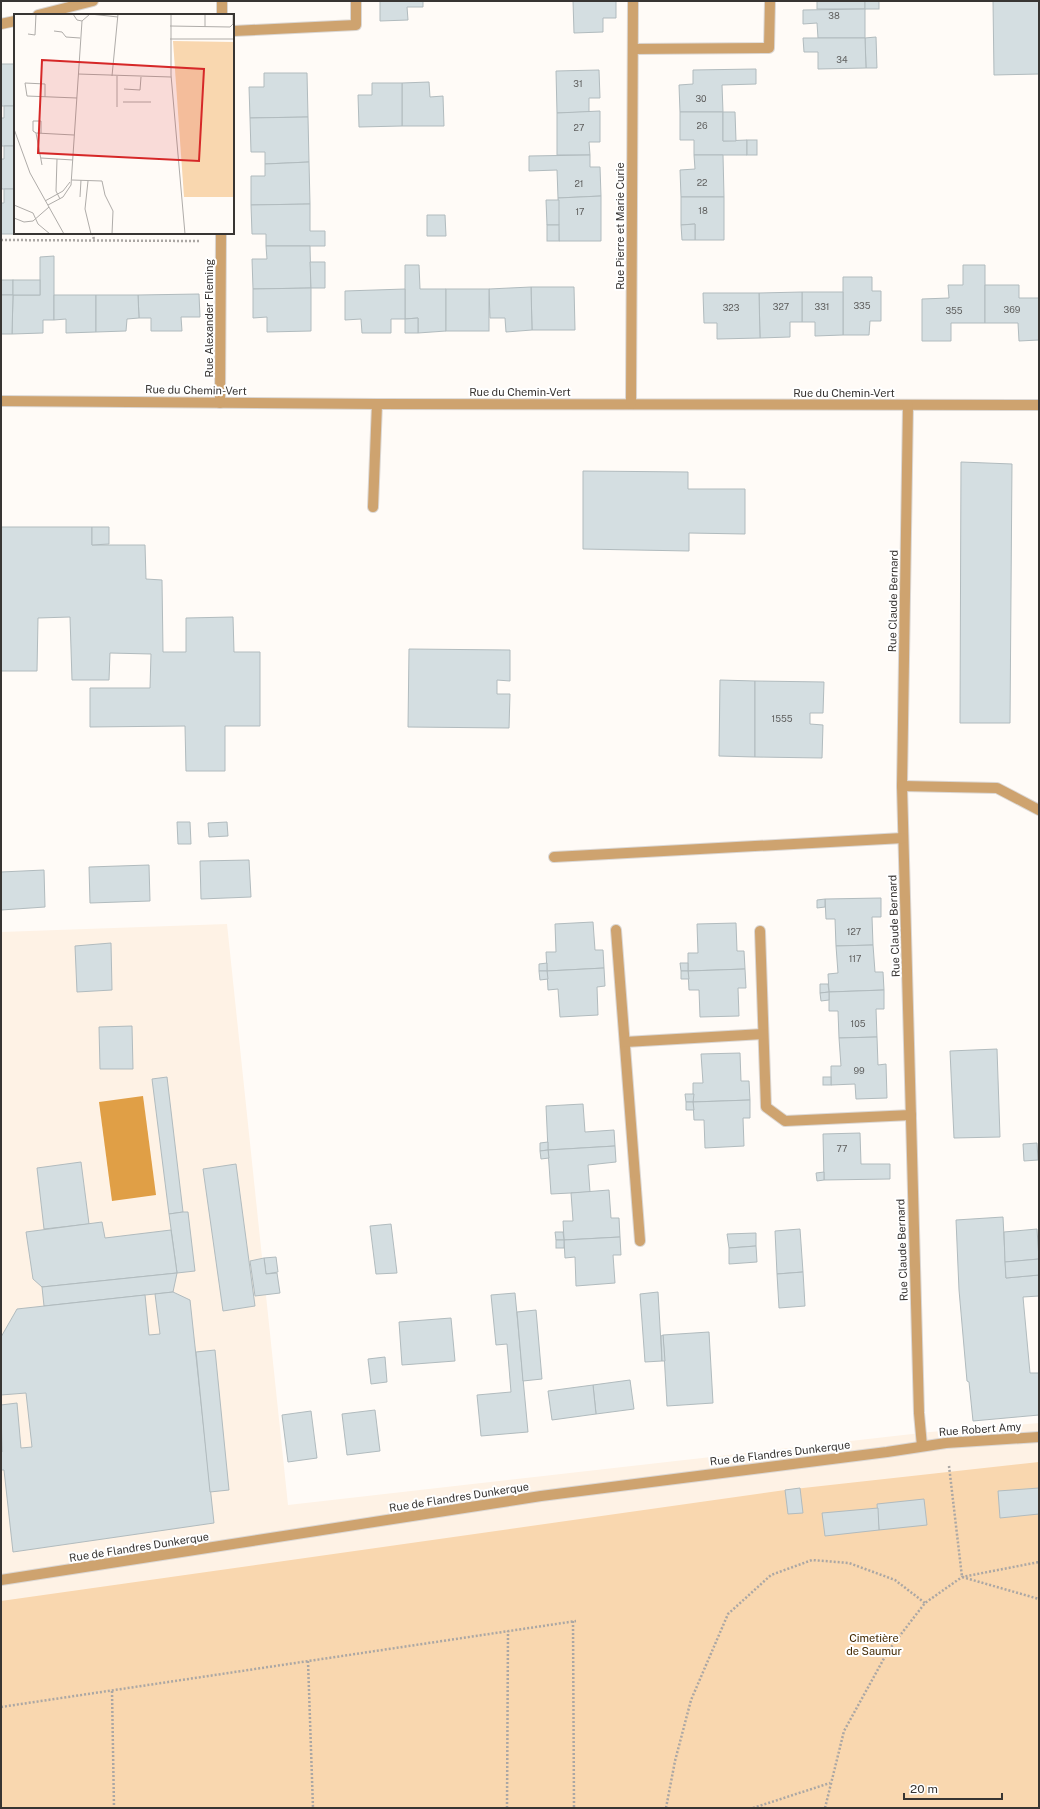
<svg xmlns="http://www.w3.org/2000/svg" width="1040" height="1809" font-family="'Public Sans',sans-serif">
<style>
.built{fill:#fef2e5}
.green{fill:#f9d7af}
.water{fill:#e09f46}
.building{fill:#d4dee1;stroke:#b1bbbe}
.lines{fill:none;stroke-linecap:round;stroke-linejoin:round}
.service-casing{stroke:#dbd7d4;stroke-width:12}
.minor-casing{stroke:#dbd7d4;stroke-width:12}
.path{stroke:#aba7a4;stroke-width:2.5;stroke-dasharray:2 2;stroke-linecap:butt}
.service{stroke:#cea36f;stroke-width:10}
.minor{stroke:#cea36f;stroke-width:10}
.labels{text-anchor:middle;stroke-width:4;stroke-linejoin:round;paint-order:stroke}
.number-label{font-size:9px;fill:#5f5f5e}
.street-label{font-size:11px;fill:#383533;stroke:#fff}
.park-label{font-size:11px;fill:#422801;stroke:#fff}
.inset-road{fill:none;stroke:#afaca9;stroke-width:1}
.view{fill:#d62828;fill-opacity:0.15;stroke:#d62828;stroke-width:2}
.inset-edge{fill:none;stroke:#383533;stroke-width:2}
</style>
<rect width="100%" height="100%" fill="#fffbf7"/>
<polygon class="built" points="227,924 288,1505 930,1432 1039,1423 1039,1808 1,1808 1,932"/>
<polygon class="green" points="1039,1462 1039,1808 1,1808 1,1601 785,1490"/>
<polygon class="water" points="143,1096 156,1195 112,1201 99,1102"/>
<g class="building">
<polygon points="380,1 423,1 423,7 407,7 408,20 380,21"/>
<polygon points="573,1 616,1 616,18 603,18 603,32 574,33"/>
<rect x="817" y="1" width="48" height="8"/>
<rect x="865" y="1" width="14" height="8"/>
<polygon points="993,1 1039,1 1039,74 994,75"/>
<polygon points="865,9 865,38 818,38 817,23 803,24 803,10"/>
<polygon points="876,37 877,68 866,68 865,38"/>
<polygon points="803,38 865,38 866,68 818,69 818,52 804,52"/>
<rect x="1" y="64" width="14" height="42"/>
<polygon points="756,69 756,84 722,85 723,112 680,112 679,85 693,84 693,70"/>
<polygon points="599,70 600,98 589,98 589,112 557,113 556,71"/>
<polygon points="264,73 307,73 308,117 250,118 249,87 264,87"/>
<polygon points="429,82 430,97 443,96 444,126 402,126 402,83"/>
<polygon points="372,83 402,83 402,126 359,127 358,95 372,95"/>
<polygon points="4,106 15,106 15,146 1,146 1,118 4,118"/>
<polygon points="600,111 600,142 589,142 590,155 557,155 557,113"/>
<polygon points="680,112 723,112 723,141 747,140 747,155 694,155 694,140 680,140"/>
<polygon points="723,112 735,112 736,141 723,141"/>
<polygon points="308,117 309,162 265,164 265,152 251,152 250,118"/>
<rect x="747" y="140" width="10" height="15"/>
<polygon points="4,146 15,146 15,189 1,189 1,159 4,159"/>
<polygon points="590,155 590,167 600,167 601,196 558,198 557,170 529,171 529,156"/>
<polygon points="694,155 723,155 724,197 681,197 680,170 695,169"/>
<polygon points="309,162 310,204 251,205 251,176 265,176 265,164"/>
<polygon points="4,189 15,189 15,233 36,234 1,234 1,203 4,203"/>
<polygon points="601,196 601,241 559,241 558,198"/>
<polygon points="681,197 724,197 724,240 695,240 695,224 681,225"/>
<polygon points="546,200 559,200 559,225 547,225"/>
<polygon points="310,204 310,231 325,231 325,246 266,246 266,234 252,234 251,205"/>
<polygon points="427,215 445,215 446,236 427,236"/>
<polygon points="695,224 695,240 682,240 681,225"/>
<rect x="547" y="225" width="12" height="16"/>
<polygon points="266,246 310,246 311,288 253,289 252,259 267,259"/>
<polygon points="54,256 54,320 43,320 43,333 12,334 13,295 40,295 40,257"/>
<polygon points="310,262 325,262 325,288 311,288"/>
<polygon points="405,265 419,265 420,289 446,289 446,331 418,333 418,318 405,319"/>
<polygon points="963,265 985,265 985,323 951,323 951,341 922,341 922,299 949,298 948,285 963,285"/>
<polygon points="843,277 872,277 872,291 881,291 881,321 870,321 869,335 843,335"/>
<rect x="1" y="280" width="12" height="15"/>
<rect x="13" y="280" width="27" height="15"/>
<polygon points="985,285 1019,285 1019,298 1039,298 1039,340 1019,341 1018,323 985,323"/>
<polygon points="531,287 574,287 575,330 532,330"/>
<polygon points="531,287 532,330 506,332 505,318 490,318 489,289"/>
<polygon points="311,288 311,331 267,332 267,317 253,318 253,289"/>
<polygon points="405,289 405,319 391,319 391,333 362,333 361,319 345,320 345,291"/>
<rect x="446" y="289" width="43" height="42"/>
<polygon points="802,292 843,292 843,335 815,336 815,322 802,322"/>
<polygon points="802,292 802,322 790,322 790,337 760,338 759,293"/>
<polygon points="703,293 759,293 760,338 717,339 717,323 704,323"/>
<polygon points="199,294 200,317 181,317 182,331 151,331 151,318 139,318 138,295"/>
<polygon points="1,295 13,295 12,334 1,334"/>
<polygon points="54,295 96,295 96,332 66,333 66,319 54,320"/>
<polygon points="96,295 138,295 139,318 127,319 126,331 96,332"/>
<polygon points="418,318 418,333 405,333 405,319"/>
<polygon points="961,462 1012,464 1010,723 960,723"/>
<polygon points="583,471 688,472 688,489 745,489 745,534 689,533 689,551 583,549"/>
<polygon points="1,527 92,527 92,545 145,545 146,579 162,580 163,652 186,652 186,618 233,617 234,652 260,652 260,726 225,726 225,771 186,771 185,726 90,727 90,688 150,688 151,654 110,653 109,680 72,680 70,617 38,618 37,671 1,671"/>
<polygon points="92,527 109,527 109,544 92,545"/>
<polygon points="409,649 510,650 510,681 497,680 497,694 510,694 509,728 408,727"/>
<polygon points="720,680 755,681 755,757 719,756"/>
<polygon points="755,681 824,682 823,713 810,713 810,724 823,725 822,758 755,757"/>
<polygon points="177,822 190,822 191,844 178,844"/>
<polygon points="227,822 228,836 209,837 208,823"/>
<polygon points="249,860 251,897 201,899 200,861"/>
<polygon points="149,865 150,901 90,903 89,867"/>
<polygon points="44,870 45,907 1,910 1,872"/>
<polygon points="881,898 881,917 872,917 873,945 836,946 835,919 826,919 825,899"/>
<polygon points="825,899 825,907 817,908 817,900"/>
<polygon points="593,922 595,950 603,950 604,968 547,971 546,952 556,952 555,924"/>
<polygon points="736,923 737,951 744,951 745,969 688,971 688,953 698,953 697,924"/>
<polygon points="111,943 112,990 77,992 75,946"/>
<polygon points="873,945 875,972 883,972 884,990 829,992 828,974 838,973 836,946"/>
<polygon points="547,963 547,971 539,971 539,964"/>
<polygon points="680,963 688,963 688,971 681,971"/>
<polygon points="604,968 605,986 597,987 598,1015 560,1017 558,989 548,990 547,971"/>
<polygon points="745,969 746,988 738,988 739,1016 700,1017 699,990 689,990 688,971"/>
<polygon points="539,971 547,971 548,979 540,980"/>
<polygon points="681,971 688,971 689,979 681,979"/>
<polygon points="820,984 828,984 829,992 820,993"/>
<polygon points="884,990 884,1009 876,1009 877,1037 839,1038 838,1011 829,1011 829,992"/>
<polygon points="829,992 829,1000 821,1001 820,993"/>
<polygon points="132,1026 133,1069 100,1069 99,1027"/>
<polygon points="877,1037 878,1065 886,1064 887,1098 856,1099 855,1084 831,1085 831,1066 841,1066 839,1038"/>
<polygon points="997,1049 1000,1137 954,1138 950,1051"/>
<polygon points="740,1053 741,1081 749,1081 750,1100 693,1102 693,1083 703,1083 701,1054"/>
<polygon points="167,1077 183,1212 169,1214 152,1079"/>
<rect x="823" y="1077" width="8" height="8"/>
<polygon points="685,1094 694,1094 693,1102 686,1102"/>
<polygon points="750,1100 750,1118 743,1118 744,1146 705,1148 704,1120 694,1120 693,1102"/>
<polygon points="686,1102 693,1102 694,1110 686,1110"/>
<polygon points="583,1104 585,1132 614,1130 615,1146 548,1150 546,1106"/>
<polygon points="860,1133 861,1164 890,1164 890,1179 824,1180 823,1134"/>
<polygon points="548,1142 548,1150 540,1151 540,1143"/>
<polygon points="1037,1143 1038,1160 1024,1161 1023,1144"/>
<polygon points="615,1146 616,1162 588,1165 590,1192 551,1194 548,1150"/>
<polygon points="548,1150 549,1158 541,1159 540,1151"/>
<polygon points="81,1162 89,1224 44,1229 37,1168"/>
<polygon points="236,1164 255,1306 223,1311 203,1169"/>
<polygon points="824,1172 824,1180 817,1181 816,1173"/>
<polygon points="609,1190 611,1218 619,1218 620,1237 564,1240 563,1221 573,1221 571,1193"/>
<polygon points="183,1212 188,1212 195,1271 177,1273 169,1214"/>
<polygon points="1003,1217 1006,1278 1039,1275 1039,1296 1023,1297 1030,1373 1039,1373 1039,1415 973,1421 969,1382 967,1381 959,1290 956,1220"/>
<polygon points="102,1222 105,1238 171,1230 177,1273 42,1287 33,1279 26,1232"/>
<polygon points="391,1224 397,1273 376,1274 370,1226"/>
<polygon points="800,1229 803,1272 777,1274 775,1231"/>
<polygon points="1037,1229 1039,1259 1005,1262 1004,1232"/>
<polygon points="555,1232 563,1232 564,1240 556,1240"/>
<polygon points="756,1233 756,1246 729,1248 727,1234"/>
<polygon points="620,1237 621,1255 613,1255 615,1283 576,1286 575,1257 565,1258 564,1240"/>
<rect x="556" y="1240" width="8" height="8"/>
<polygon points="756,1246 757,1262 729,1264 729,1248"/>
<polygon points="276,1257 278,1272 266,1274 264,1258"/>
<polygon points="264,1258 266,1274 277,1273 280,1293 255,1296 250,1261"/>
<polygon points="1039,1259 1039,1275 1006,1278 1005,1262"/>
<polygon points="803,1272 805,1306 779,1308 777,1274"/>
<polygon points="177,1273 173,1292 44,1306 42,1287"/>
<polygon points="173,1292 190,1300 214,1523 13,1552 4,1470 1,1470 1,1452 2,1452 1,1405 17,1403 21,1448 32,1447 26,1393 1,1395 1,1337 17,1309 145,1295 149,1335 160,1334 155,1294"/>
<polygon points="658,1292 662,1361 645,1362 640,1294"/>
<polygon points="515,1293 528,1432 481,1436 477,1395 511,1392 507,1344 496,1345 491,1295"/>
<polygon points="536,1310 542,1379 523,1381 517,1312"/>
<polygon points="451,1318 455,1361 402,1365 399,1322"/>
<polygon points="709,1332 713,1403 667,1406 663,1335"/>
<polygon points="663,1335 665,1361 662,1361 661,1336"/>
<polygon points="215,1350 229,1490 210,1492 196,1352"/>
<polygon points="385,1357 387,1382 371,1384 368,1359"/>
<polygon points="630,1380 634,1409 596,1414 593,1385"/>
<polygon points="593,1385 596,1414 552,1420 548,1391"/>
<polygon points="375,1410 380,1451 347,1455 342,1414"/>
<polygon points="311,1411 317,1458 288,1462 282,1415"/>
<polygon points="800,1488 803,1513 788,1514 785,1490"/>
<polygon points="1039,1488 1039,1514 1000,1518 998,1491"/>
<polygon points="924,1499 927,1525 879,1530 877,1504"/>
<polygon points="878,1508 879,1530 825,1536 822,1513"/>
</g>
<g class="lines">
<defs>
<polyline id="service" points="373,507 377,404"/>
<g id="minor">
<polyline points="38,15 93,1"/>
<polyline points="222,15 222,1"/>
<polyline points="1,24 15,21"/>
<polyline points="233,31 356,25 356,1"/>
<polyline points="633,49 769,48 770,1"/>
<polyline points="1,401 377,404 1039,405"/>
<polyline points="220,403 221,233"/>
<polyline points="631,404 633,1"/>
<polyline points="908,405 902,786 919,1413 922,1446"/>
<polyline points="902,786 997,788 1039,810"/>
<polyline points="554,857 903,838"/>
<polyline points="616,930 640,1241"/>
<polyline points="760,931 766,1107 785,1121 911,1115"/>
<polyline points="625,1042 763,1034"/>
<polyline points="1,1580 541,1496 887,1452 946,1443 1039,1437"/>
</g>
</defs>
<use href="#service" class="service-casing"/>
<use href="#minor" class="minor-casing"/>
<g class="path">
<polyline points="93,233 94,241"/>
<polyline points="1,240 199,241"/>
<polyline points="949,1466 962,1577 1039,1599"/>
<polyline points="573,1621 574,1808"/>
<polyline points="308,1661 313,1808"/>
<polyline points="112,1691 114,1808"/>
<polyline points="1,1707 576,1621"/>
<polyline points="507,1808 508,1631"/>
<polyline points="666,1808 675,1761 691,1700 728,1614 771,1575 812,1560 849,1563 895,1580 925,1603"/>
<polyline points="753,1808 830,1783"/>
<polyline points="825,1808 844,1731 888,1651 925,1603 962,1577 1039,1562"/>
</g>
<use href="#service" class="service"/>
<use href="#minor" class="minor"/>
</g>
<g class="labels">
<g class="number-label">
<text x="834" y="19">38</text>
<text x="842" y="63">34</text>
<text x="578" y="87">31</text>
<text x="701" y="102">30</text>
<text x="702" y="129">26</text>
<text x="579" y="131">27</text>
<text x="702" y="186">22</text>
<text x="579" y="187">21</text>
<text x="703" y="214">18</text>
<text x="580" y="215">17</text>
<text x="862" y="309">335</text>
<text x="781" y="310">327</text>
<text x="822" y="310">331</text>
<text x="731" y="311">323</text>
<text x="1012" y="313">369</text>
<text x="954" y="314">355</text>
<text x="782" y="722">1555</text>
<text x="854" y="935">127</text>
<text x="855" y="962">117</text>
<text x="858" y="1027">105</text>
<text x="859" y="1074">99</text>
<text x="842" y="1152">77</text>
</g>
<g class="street-label">
<text transform="translate(620 226) rotate(-90)" y="4">Rue Pierre et Marie Curie</text>
<text transform="translate(209 318) rotate(-90)" y="4">Rue Alexander Fleming</text>
<text transform="translate(196 390) rotate(1)" y="4">Rue du Chemin-Vert</text>
<text x="520" y="396">Rue du Chemin-Vert</text>
<text x="844" y="397">Rue du Chemin-Vert</text>
<text transform="translate(893 601) rotate(-89)" y="4">Rue Claude Bernard</text>
<text transform="translate(894 926) rotate(-92)" y="4">Rue Claude Bernard</text>
<text transform="translate(902 1250) rotate(-92)" y="4">Rue Claude Bernard</text>
<text transform="translate(980 1429) rotate(-4)" y="4">Rue Robert Amy</text>
<text transform="translate(780 1453) rotate(-7)" y="4">Rue de Flandres Dunkerque</text>
<text transform="translate(459 1497) rotate(-9)" y="4">Rue de Flandres Dunkerque</text>
<text transform="translate(139 1547) rotate(-9)" y="4">Rue de Flandres Dunkerque</text>
</g>
<g class="park-label">
<text x="874" y="1642">Cimetière<tspan x="874" dy="13">de Saumur</tspan></text>
</g>
</g>
<g transform="translate(14 14)">
<rect width="220" height="220" fill="#fffbf7"/>
<path d="M159,27L220,28V183H170Z" fill="#f9d7af"/>
<path class="inset-road" d="M59,0L63,6L68,7L76,0M76,0L104,3M157,0V61L171,220M191,0V13M156,12L216,13L219,10V0M40,17L48,18L52,23L66,24M14,20L21,21L22,0M156,25H220M64,60L157,63M98,62L104,0M103,62V93M110,75L126,76L127,63M31,83V70L11,69L13,82L63,84M109,88H137M0,115L16,159L50,220M22,119L19,117V107H27V119M27,144L59,146M43,145L42,177L46,185M28,151L22,119L60,121M58,166L88,167L91,181L99,197L98,220M74,167L71,195L77,220M66,183L67,166M31,187L49,177L56,168M0,191L19,199L24,210L36,220M34,191L49,183L57,171L68,7M0,204L10,208L19,207L35,193"/>
<path class="view" d="M28,46L190,55L185,147L24,139Z"/>
<rect width="220" height="220" class="inset-edge"/>
</g>
<rect width="1040" height="1809" fill="none" stroke="#383533" stroke-width="4"/>
<path d="M904 1793v6h98v-6" fill="none" stroke="#383533" stroke-width="2"/>
<text x="910" y="1793" font-size="12" fill="#383533" stroke="#ffffff" stroke-width="3" paint-order="stroke">20 m</text>
</svg>
